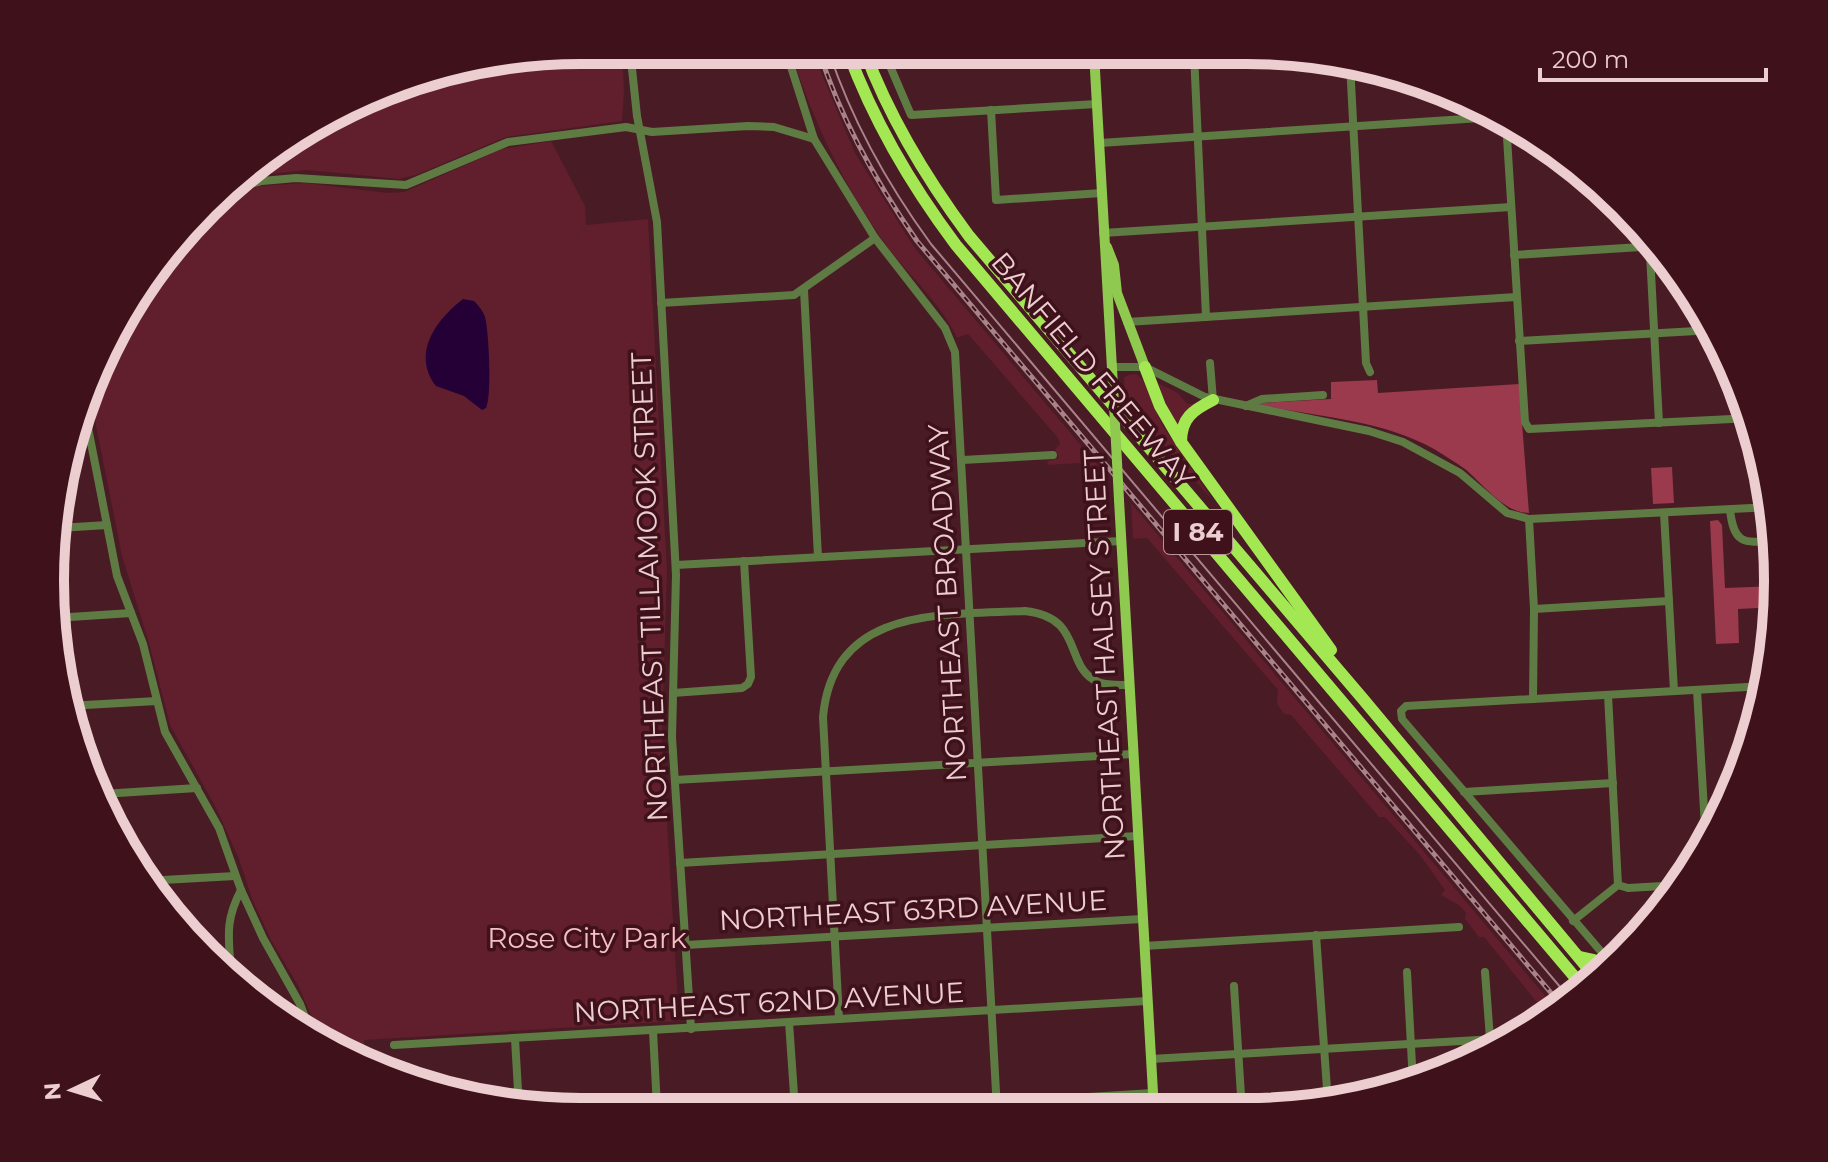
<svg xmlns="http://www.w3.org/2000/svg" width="1828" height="1162" font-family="Montserrat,sans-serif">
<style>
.green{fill:#611e2c}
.forest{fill:#9b394d}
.water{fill:#240037}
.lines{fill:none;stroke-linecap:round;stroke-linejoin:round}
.minor{stroke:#5f7b44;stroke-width:8}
.major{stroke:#90c950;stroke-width:10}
.highway{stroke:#a3e853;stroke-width:12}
.tram{stroke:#a88389;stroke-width:2}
.rail-casing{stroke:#a88389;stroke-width:5}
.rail{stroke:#3e111b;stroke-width:2;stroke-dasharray:6;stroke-linecap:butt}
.major-bridge{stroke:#90c950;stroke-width:10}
.labels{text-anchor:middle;stroke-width:7;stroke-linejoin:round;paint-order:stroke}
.shield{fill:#3e111b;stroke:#b8959a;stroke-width:2}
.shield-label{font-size:26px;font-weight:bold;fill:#eccdd0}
.street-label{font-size:28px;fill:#eccdd0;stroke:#3e111b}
.park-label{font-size:28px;fill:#f6bec5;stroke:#3e111b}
.rim{fill:none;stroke:#eccdd0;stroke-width:10}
</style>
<rect width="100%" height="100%" fill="#491b24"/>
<g class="green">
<polygon points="581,50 622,50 624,91 622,121 506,137 416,175 399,179 307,170 260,175 243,179 286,140 411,78"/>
<path d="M791,51H812L855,153L914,247L1106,475L1107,486L1101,490L1080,463L1048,465L1047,461L1059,458L1055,449L1060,444L1058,438L968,334L957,338C942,304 908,275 886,245C844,186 812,120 791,51Z"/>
<polygon points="551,141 585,206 586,225 648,219 667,571 662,738 679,1021 364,1040 364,1047 337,1048 321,1038 299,987 271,940 252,899 239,859 216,808 170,725 149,643 122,556 89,390 160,257 224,197 260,186 306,183 388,193 404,192 502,149"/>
<polygon points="1136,374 1143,380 1163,426 1214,502 1125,401 1124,378 1128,375"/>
<polygon points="1158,383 1178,393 1187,404 1195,404 1182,416 1177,428 1171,417"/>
<polygon points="1131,503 1557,1010 1548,1016 1484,937 1479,937 1465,919 1466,913 1460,906 1441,895 1445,890 1419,854 1385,817 1379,817 1291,715 1284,714 1277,704 1278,690 1147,538 1133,539"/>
</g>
<g class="forest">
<path d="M1377,380L1378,393L1519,384L1529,513C1504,513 1483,484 1465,469C1455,462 1444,455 1434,449C1382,420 1318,417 1261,405L1262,403L1331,399V382Z"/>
<polygon points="1672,467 1674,503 1653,504 1651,468"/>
<polygon points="1718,520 1722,525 1725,588 1776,586 1777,607 1738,609 1739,643 1716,644 1710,521"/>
</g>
<path class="water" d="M463,299L474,301C479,306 483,311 485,317C489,332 492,397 486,408L482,410L464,396L436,386C411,353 437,319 463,299Z"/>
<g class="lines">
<g class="minor">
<polyline points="630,50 637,116 657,222 676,575 672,737 691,1029"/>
<polyline points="786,51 814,139 875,238 945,328 955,352 997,1110"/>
<polyline points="884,52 911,115 1097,104"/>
<polyline points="1194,54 1206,317"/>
<polyline points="1350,64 1366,363 1370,372"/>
<polyline points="991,110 996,200 1102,193"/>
<polyline points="1506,122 1525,422 1529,429 1752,418"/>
<polyline points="1100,143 1496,117"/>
<polyline points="233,189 262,181 296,178 406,185 508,142 626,127 652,132 748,126 774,127 814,139"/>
<polyline points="1103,233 1511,207"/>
<polyline points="1649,235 1659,423"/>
<polyline points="1514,255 1657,246"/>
<polyline points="804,290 818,557"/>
<polyline points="661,303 794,295 875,238"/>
<polyline points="1127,322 1516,297"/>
<polyline points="1519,341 1714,330"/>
<polyline points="1210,363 1213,400"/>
<polyline points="1112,367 1145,367 1205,397 1369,431 1403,442 1460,473 1507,513 1529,519 1772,507"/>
<polyline points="83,402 117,576 143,644 165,732 219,828 241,890 263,938 300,1004 311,1033"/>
<polyline points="1246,406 1262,399 1323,395"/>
<polyline points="962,460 1053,455"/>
<path d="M1730,510C1734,544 1743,543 1774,541"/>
<polyline points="1664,513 1674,691"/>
<polyline points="1529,519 1534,609 1533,699"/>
<polyline points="59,528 107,525"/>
<polyline points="676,565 1121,541"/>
<polyline points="1534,609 1669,601"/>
<polyline points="55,618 131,613"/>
<polyline points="1697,690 1706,844"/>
<polyline points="673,693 742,688 748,684 751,677 744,561"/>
<polyline points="1608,695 1618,885"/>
<polyline points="67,706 157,701"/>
<polyline points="675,780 1133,754"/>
<polyline points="1464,792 1613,783"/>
<polyline points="102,794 197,788"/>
<polyline points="680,863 1137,836"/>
<polyline points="145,881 235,876"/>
<polyline points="1573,921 1618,885 1628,888 1680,885"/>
<polyline points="1316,935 1328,1103"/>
<polyline points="686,945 1142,919"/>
<polyline points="1144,946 1459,927"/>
<polyline points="1610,962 1402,719 1401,711 1406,706 1765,686"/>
<polyline points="1407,972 1413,1083"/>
<polyline points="1485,972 1491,1052"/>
<path d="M231,974C229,938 224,923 241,890"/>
<polyline points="1234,986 1242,1111"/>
<path d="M839,1019L823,717C833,606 942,615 1025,611C1085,617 1063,667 1098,682C1108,686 1119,685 1130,685"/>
<polyline points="789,1022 795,1109"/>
<polyline points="653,1031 657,1108"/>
<polyline points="515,1039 519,1108"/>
<polyline points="394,1045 1147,1001"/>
<polyline points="1151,1059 1513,1038"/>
<polyline points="893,1109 1153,1093"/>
</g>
<g class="major">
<polyline points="1094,53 1113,386"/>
<polyline points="1107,247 1114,265 1117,293 1145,367"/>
<polyline points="1119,500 1154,1110"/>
</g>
<g class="highway">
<path d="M848,52C874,122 911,185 956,245L1584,988"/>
<path d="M865,52C890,119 926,178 969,236L1363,699L1595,977"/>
<polyline points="1145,367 1160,406 1181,442 1331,650"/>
<path d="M1181,442C1181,418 1193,410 1213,400"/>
<polyline points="1580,957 1594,960 1603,970"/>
</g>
<path class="tram" d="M829,52C852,121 888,185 931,244L1572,1001"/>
<defs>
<path id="rail" d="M819,51C841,120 876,182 917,241L1563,1007"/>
</defs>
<use href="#rail" class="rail-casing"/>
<use href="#rail" class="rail"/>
<polyline class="major-bridge" points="1113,386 1119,500"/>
</g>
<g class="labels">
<rect class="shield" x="1164" y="510" width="68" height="44" rx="6"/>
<g class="shield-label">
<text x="1198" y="541">I 84</text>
</g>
<g class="street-label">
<text transform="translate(1093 370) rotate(50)" y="10">BANFIELD FREEWAY</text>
<text transform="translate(649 587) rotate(-92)" y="10">NORTHEAST TILLAMOOK STREET</text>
<text transform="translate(947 603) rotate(-93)" y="10">NORTHEAST BROADWAY</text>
<text transform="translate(1104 655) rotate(-93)" y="10">NORTHEAST HALSEY STREET</text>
<text transform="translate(913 910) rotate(-3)" y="10">NORTHEAST 63RD AVENUE</text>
<text transform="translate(769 1002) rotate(-3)" y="10">NORTHEAST 62ND AVENUE</text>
</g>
<g class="park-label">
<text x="587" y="948">Rose City Park</text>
</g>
</g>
<path d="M0 0H1828V1162H0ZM581 64H1247A517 517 0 0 1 1764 581V581A517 517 0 0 1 1247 1098H581A517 517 0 0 1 64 581V581A517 517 0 0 1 581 64Z" fill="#3e111b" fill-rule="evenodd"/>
<path class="rim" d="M581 64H1247A517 517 0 0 1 1764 581V581A517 517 0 0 1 1247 1098H581A517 517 0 0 1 64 581V581A517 517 0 0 1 581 64Z"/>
<g transform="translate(72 1090) rotate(266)" stroke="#3e111b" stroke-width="6" paint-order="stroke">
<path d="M0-6L14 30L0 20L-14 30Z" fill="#eccdd0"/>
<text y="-12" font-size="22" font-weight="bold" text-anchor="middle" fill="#eccdd0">N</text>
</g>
<path d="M1540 68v12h226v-12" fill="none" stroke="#eccdd0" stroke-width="4"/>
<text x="1552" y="68" font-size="24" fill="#eccdd0" stroke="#3e111b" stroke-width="6" paint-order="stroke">200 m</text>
</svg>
